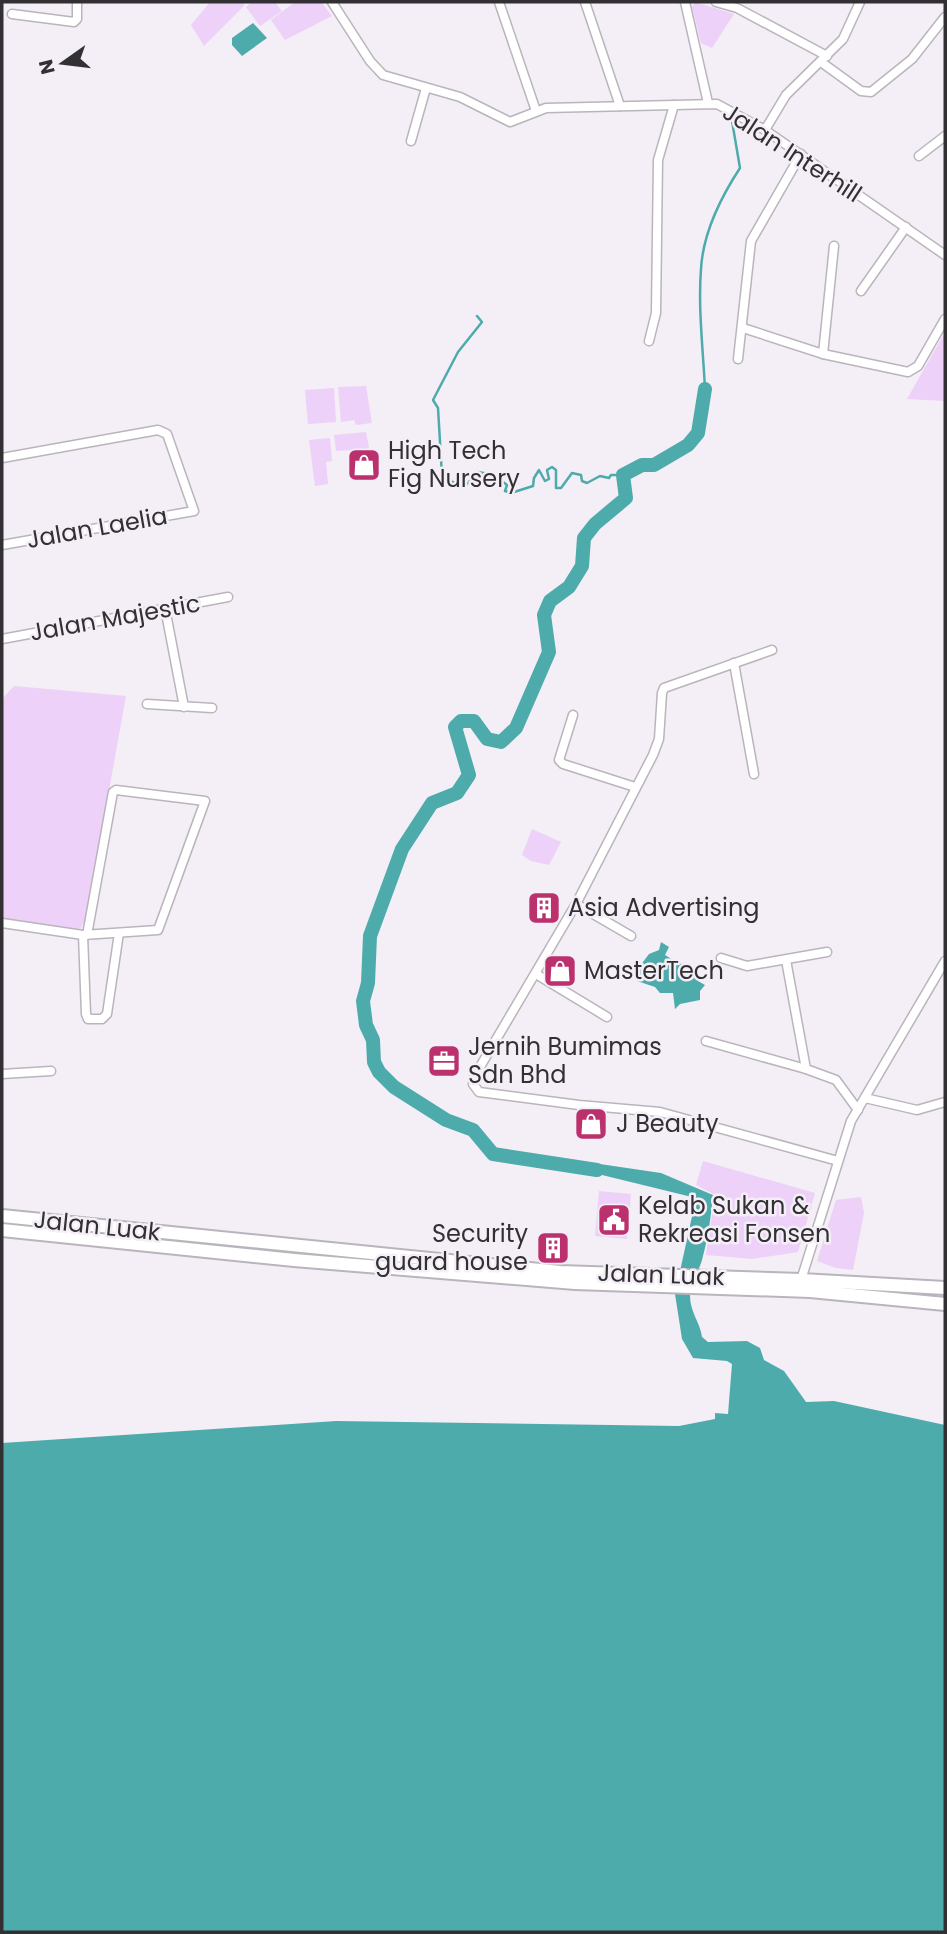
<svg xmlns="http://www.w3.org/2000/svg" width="947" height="1934" font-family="Poppins,sans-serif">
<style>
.green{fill:#edd1f8}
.water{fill:#4eabac}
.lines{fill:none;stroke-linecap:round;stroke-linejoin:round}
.stream{stroke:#4eabac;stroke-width:2.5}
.river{stroke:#4eabac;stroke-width:14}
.street-casing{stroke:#bab4bc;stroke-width:11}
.primary-casing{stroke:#bab4bc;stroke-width:16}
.street{stroke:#fff;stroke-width:8}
.primary{stroke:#fff;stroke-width:12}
.labels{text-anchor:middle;stroke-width:5;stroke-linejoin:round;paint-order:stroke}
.street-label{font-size:24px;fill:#323033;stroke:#f4eef6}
.poi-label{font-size:24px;fill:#323033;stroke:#f4eef6;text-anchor:start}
</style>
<rect width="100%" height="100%" fill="#f4eef6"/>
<g class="green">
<polygon points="210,2 244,2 244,6 204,46 191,25"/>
<polygon points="252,2 275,2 282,11 260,26 246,7"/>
<polygon points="295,2 321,2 332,16 285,40 271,20"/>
<polygon points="695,2 734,14 712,48 701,43 692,7"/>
<polygon points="945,333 945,401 907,399 940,341"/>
<polygon points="366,386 372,423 356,425 354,420 341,422 338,387"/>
<polygon points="334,388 336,422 308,424 305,390"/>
<polygon points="366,432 369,448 365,449 366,459 353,460 352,450 336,451 334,435"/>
<polygon points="330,438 332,461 326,462 328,484 315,486 309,440"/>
<polygon points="14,686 126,696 86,918 80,930 2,918 2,699"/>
<polygon points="532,829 561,842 549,865 531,861 522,855"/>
<polygon points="703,1161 815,1193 798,1252 752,1259 706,1255 715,1195 696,1185"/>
<polygon points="599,1191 631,1194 627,1239 595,1236"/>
<polygon points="861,1197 864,1213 853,1270 836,1268 817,1261 836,1200"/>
</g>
<g class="water">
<polygon points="253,23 267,38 242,56 232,45 232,38"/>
<polygon points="661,942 669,947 665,955 678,963 695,967 699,972 698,981 705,985 700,991 700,1000 680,1004 675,1009 673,993 660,993 655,987 637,981 637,970 649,954 659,950"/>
<path d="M593,1163L661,1173L713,1195C711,1217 708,1238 702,1260C699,1271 690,1284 690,1296C690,1312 700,1322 702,1337L708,1342L747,1341L760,1348L764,1360L784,1371L806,1402L834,1401L945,1425V1932H2V1443L336,1421L679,1426L715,1419V1413L728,1414L732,1364L727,1361L693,1358L682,1339L675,1294L696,1198L602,1175L580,1165Z"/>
</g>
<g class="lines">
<g class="stream">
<polyline points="477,316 482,322 458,352 433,400 438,408 442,476 444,480 466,485 478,472 494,475 507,485 505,491 511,493 533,486 534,478 539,470 545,481 549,479 547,470 552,467 556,470 556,488 561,488 572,473 581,475 582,481 587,483 600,476 609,478 611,475 623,475"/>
<path d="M705,389C703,349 698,308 701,269C703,233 721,197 740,168L732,121"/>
</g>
<polyline class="river" points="597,1170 493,1154 473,1130 446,1120 394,1087 379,1072 374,1062 373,1040 366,1025 363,1001 368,983 370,936 402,849 432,803 457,793 469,775 455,727 461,721 474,721 487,739 501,742 516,728 549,652 544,615 550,601 569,587 582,566 584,538 595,524 626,498 623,475 642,465 654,465 688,445 698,433 705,389"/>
<defs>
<g id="street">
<polyline points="332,2 370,61 383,75 460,97 510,122 546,108 717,104 765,130 945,255"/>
<polyline points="499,2 536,111"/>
<polyline points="585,2 620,106"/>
<polyline points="685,2 708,103"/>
<polyline points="716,2 737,8 827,56"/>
<polyline points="12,14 74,22 77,19 77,2"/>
<polyline points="821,62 861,91 871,92 912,59 945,17"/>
<polyline points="765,130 786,95 843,39 860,2"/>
<polyline points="411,141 426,88"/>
<polyline points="919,156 945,136"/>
<polyline points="861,291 906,227"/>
<polyline points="743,328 823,354 908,372 918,366 945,319"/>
<polyline points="649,341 656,313 658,160 674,105"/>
<polyline points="823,354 834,246"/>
<polyline points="738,359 751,241 801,154"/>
<polyline points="2,458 158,430 167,434 194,511 2,545"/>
<polyline points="165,608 184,707"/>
<polyline points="2,639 228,597"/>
<polyline points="772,650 664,688 662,693 659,739 653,755 576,904 474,1077 473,1084 479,1092 579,1105 660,1112 838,1161"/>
<polyline points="734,663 754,774"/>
<polyline points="147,704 212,708"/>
<polyline points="573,715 559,760 563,764 635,787"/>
<polyline points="576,904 631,936"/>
<polyline points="2,923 83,935 158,930 205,801 116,790 113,792 87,935"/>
<polyline points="83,935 86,1014 88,1019 102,1019 107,1014 119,933"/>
<polyline points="721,958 747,966 827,952"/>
<polyline points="786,960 806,1069 836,1080 858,1110"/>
<polyline points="536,974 607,1017"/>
<polyline points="706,1041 806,1069"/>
<polyline points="2,1074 51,1071"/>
<polyline points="865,1098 917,1110 945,1102"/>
<polyline points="801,1280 851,1121 945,961"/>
</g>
<g id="primary">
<polyline points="2,1216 560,1272 801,1280 945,1288"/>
<polyline points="2,1230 294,1260 575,1283 810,1291 945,1304"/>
</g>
</defs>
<use href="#street" class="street-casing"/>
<use href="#primary" class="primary-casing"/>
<use href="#street" class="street"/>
<use href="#primary" class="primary"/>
</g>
<defs>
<symbol id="shop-square" viewBox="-11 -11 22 22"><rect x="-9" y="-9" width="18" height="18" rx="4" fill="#ba316e" stroke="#f4eef6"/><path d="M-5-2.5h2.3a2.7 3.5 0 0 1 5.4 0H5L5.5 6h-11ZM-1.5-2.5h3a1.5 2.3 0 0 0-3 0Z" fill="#fff"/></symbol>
<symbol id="building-square" viewBox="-11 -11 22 22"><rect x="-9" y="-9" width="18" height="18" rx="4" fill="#ba316e" stroke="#f4eef6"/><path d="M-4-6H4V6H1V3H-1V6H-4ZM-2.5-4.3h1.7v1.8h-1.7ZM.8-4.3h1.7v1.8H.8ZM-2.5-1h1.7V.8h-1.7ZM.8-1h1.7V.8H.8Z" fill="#fff"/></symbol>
<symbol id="office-square" viewBox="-11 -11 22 22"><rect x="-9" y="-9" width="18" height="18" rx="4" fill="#ba316e" stroke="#f4eef6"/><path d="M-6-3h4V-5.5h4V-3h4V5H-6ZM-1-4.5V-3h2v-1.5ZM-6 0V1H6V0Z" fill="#fff"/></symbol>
<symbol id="civic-square" viewBox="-11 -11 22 22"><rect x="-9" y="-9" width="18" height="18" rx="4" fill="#ba316e" stroke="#f4eef6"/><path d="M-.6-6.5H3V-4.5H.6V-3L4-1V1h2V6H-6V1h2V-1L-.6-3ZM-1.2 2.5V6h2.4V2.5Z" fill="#fff"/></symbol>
</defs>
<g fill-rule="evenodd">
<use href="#shop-square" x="345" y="446" width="38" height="38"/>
<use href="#building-square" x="525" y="889" width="38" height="38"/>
<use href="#shop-square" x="541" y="952" width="38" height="38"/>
<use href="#office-square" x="425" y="1042" width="38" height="38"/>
<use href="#shop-square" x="572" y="1105" width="38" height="38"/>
<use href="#civic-square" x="595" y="1201" width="38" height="38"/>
<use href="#building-square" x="534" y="1229" width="38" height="38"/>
</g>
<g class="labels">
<g class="street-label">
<text transform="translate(792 153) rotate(33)" y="8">Jalan Interhill</text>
<text transform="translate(97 528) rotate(-10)" y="8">Jalan Laelia</text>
<text transform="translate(115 618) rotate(-10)" y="8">Jalan Majestic</text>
<text transform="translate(97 1226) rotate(6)" y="8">Jalan Luak</text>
<text transform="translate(661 1275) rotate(2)" y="8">Jalan Luak</text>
</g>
<g class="poi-label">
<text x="388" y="459">High Tech<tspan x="388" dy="28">Fig Nursery</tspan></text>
<text x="568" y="916">Asia Advertising</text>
<text x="584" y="979">MasterTech</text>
<text x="468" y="1055">Jernih Bumimas<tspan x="468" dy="28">Sdn Bhd</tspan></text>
<text x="616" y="1132">J Beauty</text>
<text x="638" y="1214">Kelab Sukan &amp;<tspan x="638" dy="28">Rekreasi Fonsen</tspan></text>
<text x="528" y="1242" text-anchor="end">Security<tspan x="528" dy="28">guard house</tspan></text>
</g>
</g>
<rect width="947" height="1934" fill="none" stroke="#323033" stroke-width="7"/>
<g transform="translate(63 63) rotate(256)" stroke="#f4eef6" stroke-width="5" paint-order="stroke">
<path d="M0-5L12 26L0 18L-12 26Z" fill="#323033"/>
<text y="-10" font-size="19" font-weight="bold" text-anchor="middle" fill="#323033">N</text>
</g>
</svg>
